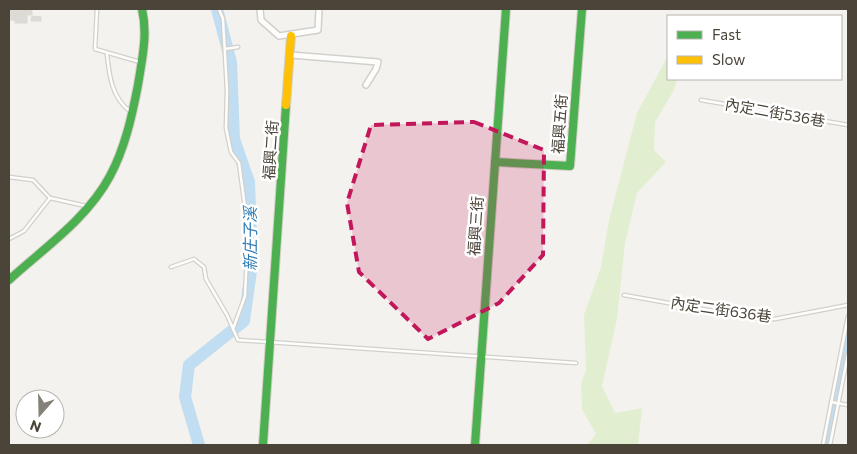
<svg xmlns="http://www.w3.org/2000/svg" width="857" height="454" font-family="Commissioner,'Noto Sans TC',sans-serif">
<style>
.green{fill:#e1eecf}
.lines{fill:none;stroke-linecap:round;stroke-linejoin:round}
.canal{stroke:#c0ddf1;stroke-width:7}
.river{stroke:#c0ddf1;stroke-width:12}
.building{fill:#dedbd6;stroke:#dcd9d4}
.lane-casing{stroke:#d2d0cb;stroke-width:5}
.street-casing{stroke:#d2d0cb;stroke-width:8}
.fast-casing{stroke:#d3cfc5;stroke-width:10}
.slow-casing{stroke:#d3cfc5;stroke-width:10}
.lane{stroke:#fdfdfc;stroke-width:2.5}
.street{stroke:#fdfdfc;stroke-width:5}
.fast{stroke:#4caf50;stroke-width:8}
.slow{stroke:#ffc107;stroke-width:8}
.marked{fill:#c2185b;fill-opacity:0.2;stroke:#c2185b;stroke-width:4;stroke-dasharray:10 6;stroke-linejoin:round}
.labels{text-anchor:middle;stroke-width:5;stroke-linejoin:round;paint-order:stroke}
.street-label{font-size:15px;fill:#4b4439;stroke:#fff}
.water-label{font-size:16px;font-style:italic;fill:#2e7ab2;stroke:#fff}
</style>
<rect width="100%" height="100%" fill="#f4f2ee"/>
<polygon class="green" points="668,56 668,79 677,79 674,90 655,122 654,150 666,162 637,193 625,243 617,319 602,386 615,413 642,408 638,445 587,445 596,434 582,409 581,384 586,370 584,315 601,267 609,220 637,113"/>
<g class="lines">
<polyline class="canal" points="826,445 848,330"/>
<polyline class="river" points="199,445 185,397 189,365 244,321 252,264 249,182 234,139 231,62 217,9"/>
</g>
<g class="building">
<rect x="9" y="9" width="6" height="11"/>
<polygon points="15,9 32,10 32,15 15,14"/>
<rect x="15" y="14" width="12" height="9"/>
<polygon points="32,16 41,17 41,21 31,21"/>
</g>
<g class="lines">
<defs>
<g id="lane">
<polyline points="97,9 95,49 140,62"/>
<polyline points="219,9 223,19 227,90 226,128 231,152 239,163 248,230 245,296 233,329"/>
<polyline points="225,49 238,47"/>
<path d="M107,54C109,75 112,99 131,112"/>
<polyline points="701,100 848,125"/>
<polyline points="9,177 33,180 50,198 86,206"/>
<polyline points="9,239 24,231 50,198"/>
<polyline points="171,267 194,259 204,267 206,279 227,315 238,340 576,363"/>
<polyline points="624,295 752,318 775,319 848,305"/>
<polyline points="831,402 848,405"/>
<polyline points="823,445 848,316"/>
<polyline points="830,445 848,354"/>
</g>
<g id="street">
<polyline points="260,9 261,20 279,36 318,30 319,9"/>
<polyline points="291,55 378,62 376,69 366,85"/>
</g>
<g id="fast">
<polyline points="495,162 570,166 582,9"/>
<path d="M9,280C44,248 87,219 110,176C125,148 132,116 138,85C142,59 148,35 142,9"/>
<polyline points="263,445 286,105"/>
<polyline points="475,445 506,9"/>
</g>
<polyline id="slow" points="286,105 291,36"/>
</defs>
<use href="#lane" class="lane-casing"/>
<use href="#street" class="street-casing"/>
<use href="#fast" class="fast-casing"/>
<use href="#slow" class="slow-casing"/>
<use href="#lane" class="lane"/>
<use href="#street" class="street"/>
<use href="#fast" class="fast"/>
<use href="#slow" class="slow"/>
</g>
<path class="marked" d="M474,122L544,150L543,255L499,303L428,339L359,272L347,203L371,125Z"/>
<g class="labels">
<g class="street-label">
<text transform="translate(775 113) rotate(10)" y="5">內定二街536巷</text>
<text transform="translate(560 124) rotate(-86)" y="5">福興五街</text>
<text transform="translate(271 150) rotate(-86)" y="5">福興二街</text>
<text transform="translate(476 226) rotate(-86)" y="5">福興三街</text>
<text transform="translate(721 310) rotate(8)" y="5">內定二街636巷</text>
</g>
<g class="water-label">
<text transform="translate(250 239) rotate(-90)" y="6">新庄子溪</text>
</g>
</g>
<rect width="857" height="454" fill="none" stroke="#4b4439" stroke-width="20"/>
<rect x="667" y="15" width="175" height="65" fill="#ffffff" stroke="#b7b4b0"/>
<rect x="677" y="31" width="25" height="8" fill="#4caf50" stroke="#b7b4b0"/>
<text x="712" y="40" font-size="15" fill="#4b4439">Fast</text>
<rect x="677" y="56" width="25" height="8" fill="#ffc107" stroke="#b7b4b0"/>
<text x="712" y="65" font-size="15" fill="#4b4439">Slow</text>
<g transform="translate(40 414) rotate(200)"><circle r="24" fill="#ffffff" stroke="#b7b4b0"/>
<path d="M0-4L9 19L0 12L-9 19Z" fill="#868178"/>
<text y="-8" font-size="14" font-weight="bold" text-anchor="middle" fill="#4b4439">N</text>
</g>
</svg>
